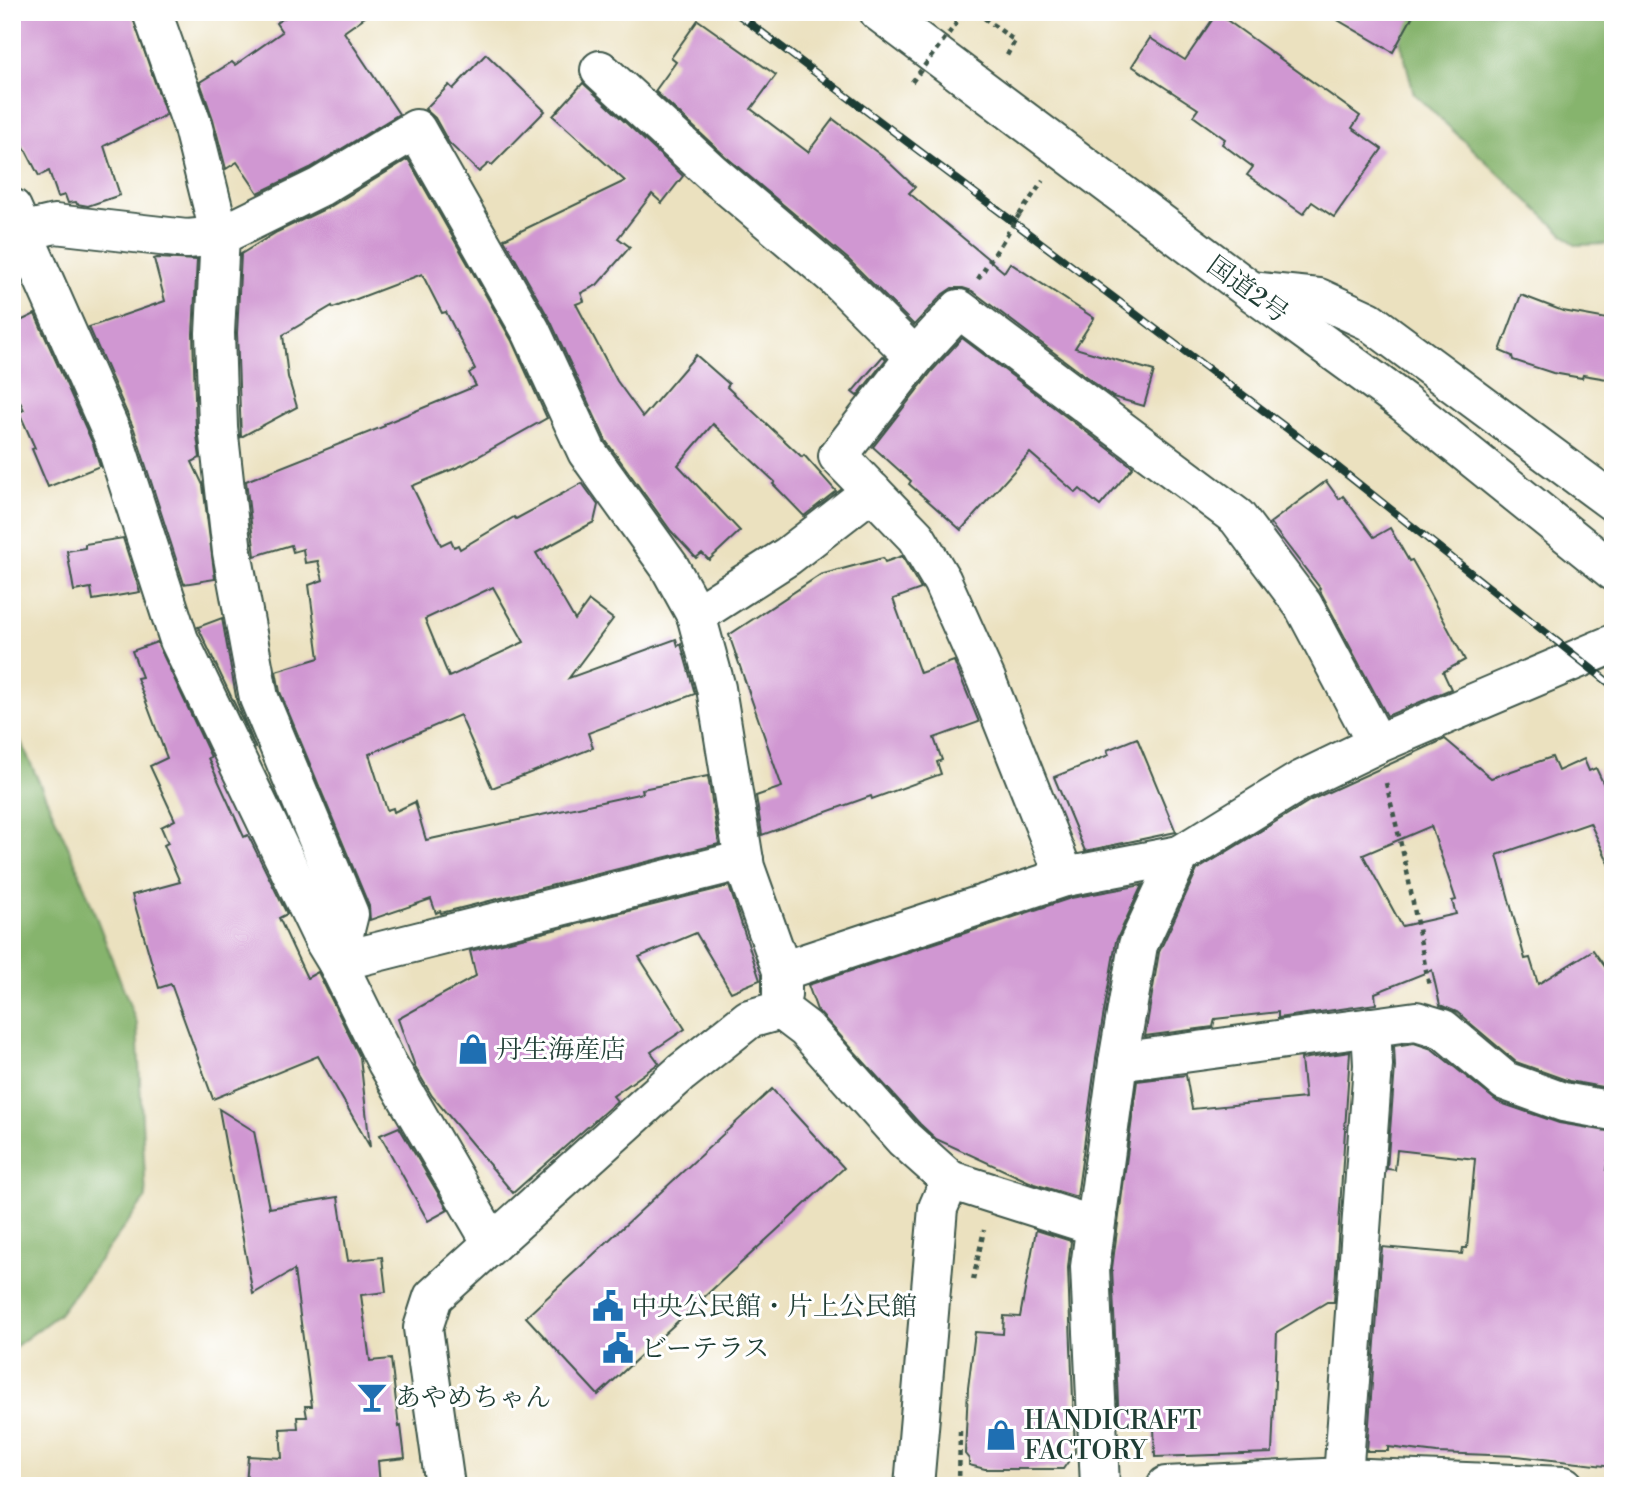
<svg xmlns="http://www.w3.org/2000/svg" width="1625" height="1498" font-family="'Libre Bodoni','Noto Serif JP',serif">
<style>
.forest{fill:#86b46d;stroke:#527850;stroke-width:2}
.building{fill:#d097d2;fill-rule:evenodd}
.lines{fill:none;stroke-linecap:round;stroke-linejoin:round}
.minor-casing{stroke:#3e5649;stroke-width:42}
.highway-casing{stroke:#3e5649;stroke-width:42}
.path{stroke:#3e5649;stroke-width:4.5;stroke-dasharray:5 5;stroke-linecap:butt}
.minor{stroke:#fff;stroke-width:38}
.highway{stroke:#fff;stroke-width:38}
.rail-casing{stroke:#1f3d34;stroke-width:8}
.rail{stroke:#fff;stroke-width:5;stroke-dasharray:16;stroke-linecap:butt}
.path-bridge{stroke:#3e5649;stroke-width:4.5;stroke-dasharray:5 5;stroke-linecap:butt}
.labels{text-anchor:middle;stroke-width:6;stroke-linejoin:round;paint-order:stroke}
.street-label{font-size:26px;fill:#1f3d34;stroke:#fff}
.poi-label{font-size:26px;fill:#1f3d34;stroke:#fff;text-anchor:start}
</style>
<rect width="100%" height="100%" fill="#fff"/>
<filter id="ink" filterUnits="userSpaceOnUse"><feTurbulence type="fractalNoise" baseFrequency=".0143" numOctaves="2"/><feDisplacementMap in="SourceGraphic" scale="14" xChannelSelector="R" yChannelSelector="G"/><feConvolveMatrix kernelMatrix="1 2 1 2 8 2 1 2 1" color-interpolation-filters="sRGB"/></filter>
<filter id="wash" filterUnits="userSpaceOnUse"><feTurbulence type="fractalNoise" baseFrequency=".00686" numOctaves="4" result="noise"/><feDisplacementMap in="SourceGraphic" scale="28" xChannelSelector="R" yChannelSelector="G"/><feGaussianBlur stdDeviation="1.57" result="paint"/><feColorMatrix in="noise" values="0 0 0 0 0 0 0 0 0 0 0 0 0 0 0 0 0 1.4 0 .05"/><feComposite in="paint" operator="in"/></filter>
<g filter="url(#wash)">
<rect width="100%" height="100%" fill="#ebe1bf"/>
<g class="forest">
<polygon points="1393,12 1613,12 1613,244 1575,245 1414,94"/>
<polygon points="12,722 75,862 137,1024 146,1198 59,1314 12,1349"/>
</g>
<g id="blocks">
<g class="building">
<polygon points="12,12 131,12 166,115 104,146 120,195 88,206 77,204 76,202 68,203 65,195 58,197 49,171 39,176 23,145 12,151"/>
<polygon points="294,12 372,12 344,32 399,114 310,168 258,193 237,162 226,169 213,119 200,82 232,62 235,65 282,32 276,23"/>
<polygon points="1324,12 1415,12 1393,52"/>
<polygon points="1217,13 1360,116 1352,128 1382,149 1334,217 1312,202 1303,214 1247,175 1253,167 1222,144 1225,139 1193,116 1198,109 1132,66 1150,38 1185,60"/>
<polygon points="698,20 776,75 751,109 808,152 833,119 882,156 915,187 909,193 1004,272 1010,263 1094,318 1075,348 1154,371 1144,406 1113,397 972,291 963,288 952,288 943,294 914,325 848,259 725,156 655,91 676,62 671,58"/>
<polygon points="486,54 545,111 492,165 489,163 479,172 449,143 435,118 425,109 449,85 453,89"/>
<polygon points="583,83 683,176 662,203 652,194 618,238 630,247 597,285 581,293 584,301 576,304 617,381 643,417 696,355 729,384 727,387 802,457 804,455 836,491 804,516 773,484 775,482 713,424 678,465 740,531 709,560 702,553 696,558 671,531 606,441 551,322 504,239 625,181 553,116"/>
<path d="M408,159L512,341L547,418L463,465L412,486L441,545L451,540L454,547L458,545L460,549L514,517L516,519L582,483L598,505L594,522L536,553L575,620L589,601L613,619L569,678L676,639L678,646L681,644L695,694L588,733L593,748L492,788L460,715L369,754L387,810L393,808L394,812L415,802L426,840L643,793L642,789L708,776L719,844L441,913L440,911L436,913L431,899L370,920L369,906L280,692L276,671L319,658L309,585L323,580L318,561L305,563L303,549L293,552L291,545L255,556L246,481L385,426L384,424L476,386L469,373L475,369L446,312L442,313L422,274L333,308L332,306L283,335L288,377L297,407L241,437L237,333L241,254L277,232L331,206ZM493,587L524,642L449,677L425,619Z"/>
<polygon points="157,258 197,260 193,334 196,428 200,458 192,462 203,485 215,579 184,584 134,429 89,327 165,301 154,259"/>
<polygon points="1521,295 1563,311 1613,320 1613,380 1583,375 1582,378 1553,373 1513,360 1512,356 1500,351"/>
<polygon points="35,314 93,444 100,466 48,487 32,449 35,448 19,412 24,410 12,386 12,325"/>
<polygon points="962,338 1133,467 1100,506 1080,489 1076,493 1030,453 961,530 909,484 911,481 873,447 932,371"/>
<polygon points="883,356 886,359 857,396 852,392"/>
<polygon points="1326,481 1339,499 1343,496 1374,537 1390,528 1409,561 1412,560 1427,586 1426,587 1465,660 1443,672 1451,689 1387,716 1319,589 1320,588 1270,523"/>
<polygon points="123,538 140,592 93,600 91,588 74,591 67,551 85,548 85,544"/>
<polygon points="902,556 921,589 893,599 920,673 954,661 979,722 934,738 942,760 937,762 941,774 872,799 871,796 762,835 756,796 782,787 729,635 820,575 883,558 885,562"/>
<polygon points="222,618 237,702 256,749 198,627"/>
<polygon points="157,642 211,757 208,758 244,837 248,835 287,914 279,918 307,978 318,972 360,1057 370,1147 318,1056 213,1099 171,984 159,988 132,895 180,882 164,845 168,843 161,827 175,820 150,766 167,758 137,678 142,677 132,651"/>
<polygon points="1137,738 1176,832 1085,851 1054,777 1109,755 1107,750"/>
<path d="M1445,739L1491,778L1552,757L1558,771L1584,759L1589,771L1596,768L1613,804V872L1590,823L1497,855L1525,959L1530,958L1538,984L1593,950L1613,978V1089L1569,1081L1516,1062L1457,1012L1440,1005L1432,970L1375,993L1376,1004L1278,1018V1012L1215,1019L1213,1027L1145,1036L1159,952L1197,870L1311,800ZM1431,826L1456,900L1452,901L1456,914L1402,926L1363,855Z"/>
<polygon points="1142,885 1116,941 1096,1059 1077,1197 1034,1184 936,1139 920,1124 817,1010 808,985 1071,898"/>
<polygon points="729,886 760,980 731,992 696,933 639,957 685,1029 651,1052 659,1063 613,1096 617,1101 513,1193 432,1096 416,1069 398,1019 476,976 470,951"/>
<polygon points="1414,1043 1432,1049 1498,1102 1559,1123 1613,1132 1606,1170 1613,1170 1613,1255 1610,1255 1606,1315 1613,1315 1613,1467 1517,1456 1437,1453 1388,1447 1388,1451 1367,1451 1382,1247 1462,1254 1463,1248 1467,1248 1475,1159 1397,1150 1395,1170 1387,1169 1395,1067 1394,1046"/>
<polygon points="1350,1052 1334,1302 1327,1302 1277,1332 1272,1453 1155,1457 1154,1426 1119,1425 1112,1268 1137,1081 1186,1075 1192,1109 1305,1098 1301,1059"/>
<polygon points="772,1089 844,1168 598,1395 526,1317"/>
<polygon points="219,1109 254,1131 269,1208 338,1197 348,1261 382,1257 386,1292 361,1295 370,1361 391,1359 399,1427 401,1426 405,1458 378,1461 380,1486 246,1486 248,1456 282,1458 280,1429 298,1428 297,1417 307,1417 305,1406 312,1406 294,1270 253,1294"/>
<polygon points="399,1127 448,1210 428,1221 380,1135"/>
<polygon points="1036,1230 1071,1241 1068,1268 1075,1452 1063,1469 985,1469 969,1465 969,1459 965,1454 968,1388 975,1332 1003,1334 1004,1316 1020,1317"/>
</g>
</g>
</g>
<g filter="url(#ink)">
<use href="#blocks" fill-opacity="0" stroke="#3e5649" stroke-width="2"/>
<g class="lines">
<defs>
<g id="minor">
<polyline points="152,12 192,124 220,236 215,333 218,427 232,552 259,698 349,914 337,962 744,860"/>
<polyline points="600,70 711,172 834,276 915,357 959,309 1237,517 1303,605 1377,744"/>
<polyline points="12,208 113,436 179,640 323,939 337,962 387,1063 492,1243"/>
<polyline points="21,232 55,224 187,239 220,236 320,187 416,129 531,331 587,452 669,566 696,615 716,688 745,867 782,971"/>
<polyline points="1251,291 1319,298 1369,321 1613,502"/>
<polyline points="915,357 838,456 916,537 942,581 986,679 1065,877"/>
<polyline points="696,615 788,556 872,491"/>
<polyline points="782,995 782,971 1065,877 1180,855"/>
<polyline points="1118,1062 1416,1021 1443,1029 1505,1081 1563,1102 1613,1111"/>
<polyline points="950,1180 1095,1226"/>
<polyline points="1343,1477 1373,1065 1371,1027"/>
<polyline points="445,1486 423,1328 433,1297 681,1073 749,1019 781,1010 806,1029 904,1139 950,1180 938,1208 914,1486"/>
<polyline points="1100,1486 1090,1267 1118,1062 1138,945 1180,855 1300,781 1377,744 1613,644"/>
<polyline points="1166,1486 1343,1477 1564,1486"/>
</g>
<polyline id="highway" points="879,12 1251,291 1402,401 1613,571"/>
</defs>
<use href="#minor" class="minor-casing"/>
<use href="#highway" class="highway-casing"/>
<g class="path">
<polyline points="976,12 1015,41 1005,59"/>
<polyline points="1019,215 1043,181"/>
<polyline points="978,279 1001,244"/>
<polyline points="1386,783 1405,861 1429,986"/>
<polyline points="973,1280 984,1230"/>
<polyline points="959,1486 960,1431"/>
</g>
<use href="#minor" class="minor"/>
<use href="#highway" class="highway"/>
<defs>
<polyline id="rail" points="735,12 1321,454 1613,686"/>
</defs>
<use href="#rail" class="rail-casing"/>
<use href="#rail" class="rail"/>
<g class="path-bridge">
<polyline points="912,82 965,12"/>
<polyline points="1001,244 1019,215"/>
</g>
</g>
</g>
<defs>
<symbol id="shop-bare" viewBox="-9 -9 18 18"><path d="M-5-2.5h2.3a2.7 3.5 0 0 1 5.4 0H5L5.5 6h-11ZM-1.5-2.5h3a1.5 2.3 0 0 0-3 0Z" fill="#1f6fb2" stroke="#fff" stroke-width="2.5" paint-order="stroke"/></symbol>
<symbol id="civic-bare" viewBox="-9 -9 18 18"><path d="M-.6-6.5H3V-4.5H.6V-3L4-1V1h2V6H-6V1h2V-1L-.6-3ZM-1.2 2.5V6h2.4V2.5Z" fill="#1f6fb2" stroke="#fff" stroke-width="2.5" paint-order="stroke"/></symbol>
<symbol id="bar-bare" viewBox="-9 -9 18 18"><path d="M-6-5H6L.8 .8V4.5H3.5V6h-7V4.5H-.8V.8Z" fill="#1f6fb2" stroke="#fff" stroke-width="2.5" paint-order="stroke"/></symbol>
</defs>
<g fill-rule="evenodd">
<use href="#shop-bare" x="451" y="1027" width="44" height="44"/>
<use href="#civic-bare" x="586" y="1284" width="44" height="44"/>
<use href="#civic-bare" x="596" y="1326" width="44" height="44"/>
<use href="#bar-bare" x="350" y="1375" width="44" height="44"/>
<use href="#shop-bare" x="979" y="1413" width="44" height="44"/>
</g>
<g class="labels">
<g class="street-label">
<text transform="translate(1248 289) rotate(36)" y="9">国道2号</text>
</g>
<g class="poi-label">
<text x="496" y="1058">丹生海産店</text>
<text x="631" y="1315">中央公民館・片上公民館</text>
<text x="641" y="1357">ビーテラス</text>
<text x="395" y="1406">あやめちゃん</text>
<text x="1024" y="1429">HANDICRAFT<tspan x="1024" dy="30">FACTORY</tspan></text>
</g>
</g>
<rect width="1625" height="1498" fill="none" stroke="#fff" stroke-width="42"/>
</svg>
